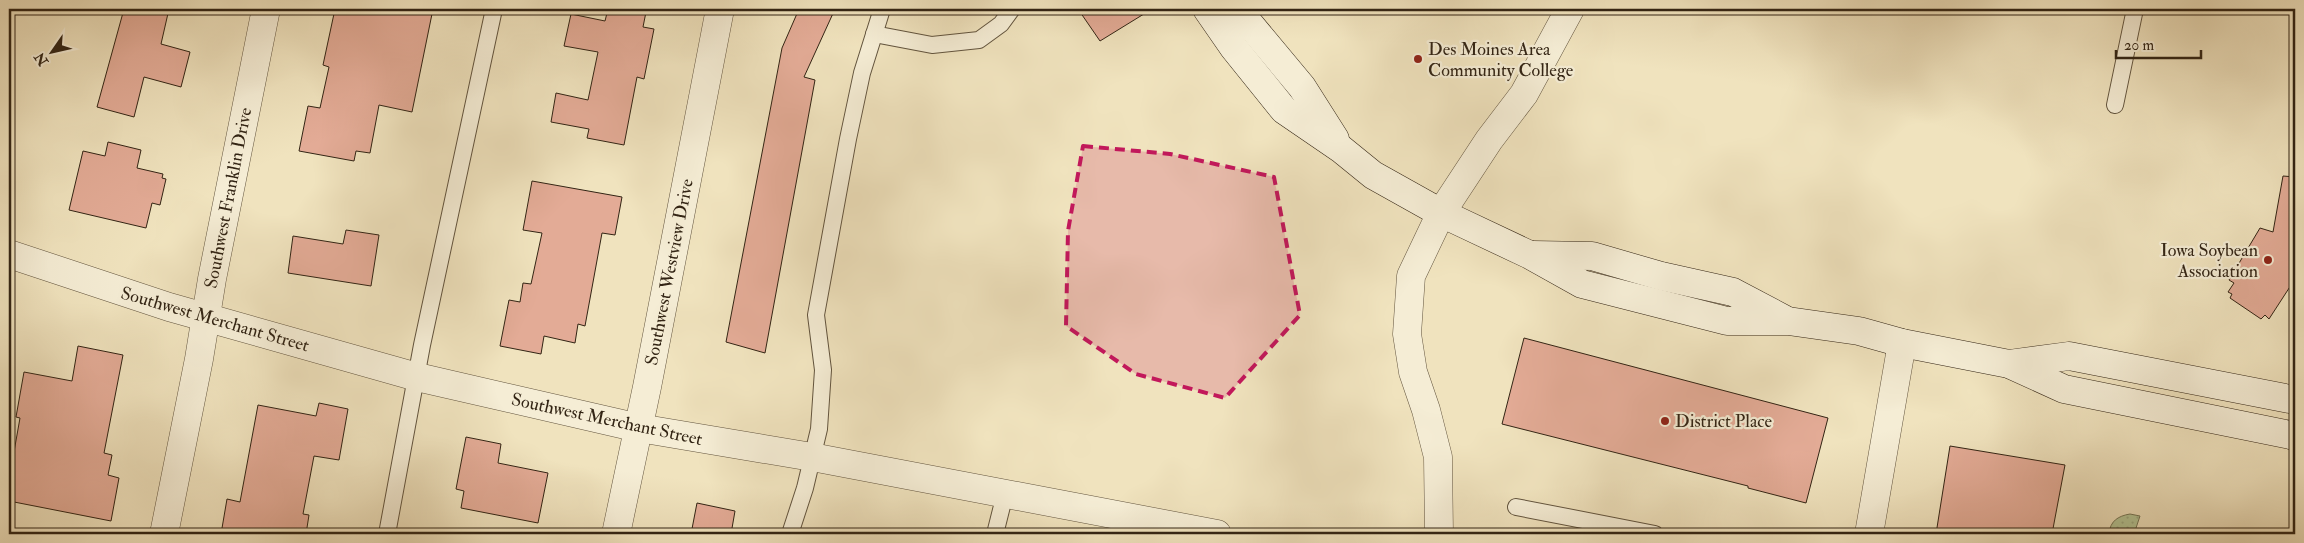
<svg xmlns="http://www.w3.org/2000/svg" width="2304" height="543" font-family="'IM FELL Double Pica',serif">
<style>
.grass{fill:url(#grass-dots);stroke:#737454}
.building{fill:#e3ab96;stroke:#322414}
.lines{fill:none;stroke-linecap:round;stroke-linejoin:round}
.lane-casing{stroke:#62543e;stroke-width:18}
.street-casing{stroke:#62543e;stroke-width:29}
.secondary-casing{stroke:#322414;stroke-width:29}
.lane{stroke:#f5edd5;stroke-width:16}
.street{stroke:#f5edd5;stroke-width:28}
.secondary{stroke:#f5edd5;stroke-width:28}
.marked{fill:#c2185b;fill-opacity:0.2;stroke:#c2185b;stroke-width:4;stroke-dasharray:10 6;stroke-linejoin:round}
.poi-dot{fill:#8f2418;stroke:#f5edd5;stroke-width:2}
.labels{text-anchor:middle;stroke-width:4.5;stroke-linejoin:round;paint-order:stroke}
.poi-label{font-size:18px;fill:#322414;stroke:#f5edd5;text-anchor:start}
.street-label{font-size:18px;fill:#322414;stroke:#f5edd5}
</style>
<defs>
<pattern id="grass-dots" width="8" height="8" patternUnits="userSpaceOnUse" patternTransform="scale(1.25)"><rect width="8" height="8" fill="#b4c595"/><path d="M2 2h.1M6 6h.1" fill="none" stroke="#9ba980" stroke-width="1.8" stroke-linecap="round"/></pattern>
</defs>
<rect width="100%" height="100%" fill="#f0e3be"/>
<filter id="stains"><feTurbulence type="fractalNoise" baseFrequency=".004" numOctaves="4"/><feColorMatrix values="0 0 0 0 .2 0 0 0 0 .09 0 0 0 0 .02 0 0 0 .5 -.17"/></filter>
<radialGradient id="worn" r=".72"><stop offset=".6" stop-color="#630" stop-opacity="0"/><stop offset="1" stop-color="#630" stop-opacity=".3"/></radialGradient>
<path class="grass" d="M2130,514L2140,516L2134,534H2109C2110,521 2118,516 2130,514Z"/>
<g class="building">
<polygon points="124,9 169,9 161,44 190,52 181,87 144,77 134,117 97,107"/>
<polygon points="335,9 433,9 412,112 379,105 370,153 356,151 354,161 299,151 308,106 320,108 329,67 323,65"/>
<polygon points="608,9 628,9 646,12 643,27 654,29 644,79 637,77 624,145 587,138 589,129 551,122 556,93 588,100 598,52 564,46 571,14 605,21"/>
<polygon points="799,9 835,9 804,77 815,80 765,353 726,342 782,48"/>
<polygon points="1078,9 1152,9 1100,41"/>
<polygon points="108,142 141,150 137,168 163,174 162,178 166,179 160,205 152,203 146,228 69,210 83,151 105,156"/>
<polygon points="2283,176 2295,177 2295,279 2269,319 2265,315 2261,319 2230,298 2232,294 2228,292 2234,283 2229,280 2260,228 2273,232"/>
<polygon points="532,181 622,197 615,235 602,233 585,326 578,324 575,343 544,336 541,354 500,346 509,300 520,302 523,283 531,284 542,233 523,230"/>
<polygon points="346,230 379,235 371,286 288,273 293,236 343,244"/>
<polygon points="1524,338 1828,418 1806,503 1748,488 1748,486 1502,424"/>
<polygon points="78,346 123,355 104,453 112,455 108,475 119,478 111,521 9,501 9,480 20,418 16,417 24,372 72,381"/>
<polygon points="319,403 348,409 339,460 314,456 303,514 309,515 306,534 221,534 227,499 240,502 258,405 316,416"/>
<polygon points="466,437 501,444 498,463 548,473 538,523 461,508 464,491 456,489"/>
<polygon points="1950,446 2065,465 2052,534 1936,534"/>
<polygon points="697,503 735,511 731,534 691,534"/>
</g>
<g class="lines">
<defs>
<g id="lane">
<polyline points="874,34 932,45 979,40 1001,24 1012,9"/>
<polyline points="2115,105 2135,9"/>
<polyline points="1516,507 1655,534"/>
<polyline points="387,534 422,345 494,9"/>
<polyline points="790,534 805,488 819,429 823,370 816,315 848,139 862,73 882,9"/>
<polyline points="995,534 1005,494"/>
</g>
<g id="street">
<polyline points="9,254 169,307 417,377 639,428 812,457 1217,534"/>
<polyline points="164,534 199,359 212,279 266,9"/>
<polyline points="616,534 647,387 720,9"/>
<polyline points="1439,534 1438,457 1426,410 1413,372 1407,334 1411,276 1441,213 1489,140 1524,94 1570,9"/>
<polyline points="1869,534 1902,343"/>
</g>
<g id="secondary">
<polyline points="1207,9 1234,48 1284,110 1341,149 1373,175 1441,213 1530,255 1582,284 1727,321 1788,321 1859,331 1902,343 2009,364 2064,389 2295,436"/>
<polyline points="1237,9 1302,87 1335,139"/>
<polyline points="1533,255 1592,256 1661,276 1733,292 1784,319"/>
<polyline points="2009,364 2069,356 2295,400"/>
</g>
</defs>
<use href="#lane" class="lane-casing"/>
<use href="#street" class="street-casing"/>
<use href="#secondary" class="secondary-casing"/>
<use href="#lane" class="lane"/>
<use href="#street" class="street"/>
<use href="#secondary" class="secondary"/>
</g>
<path class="marked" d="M1083,146L1170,154L1274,177L1300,315L1225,398L1136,374L1066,326L1068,231Z"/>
<g class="poi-dot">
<circle cx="1418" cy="59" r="5"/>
<circle cx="2268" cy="260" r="5"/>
<circle cx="1665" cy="421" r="5"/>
</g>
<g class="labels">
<g class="poi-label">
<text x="1428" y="55">Des Moines Area<tspan x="1428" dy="21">Community College</tspan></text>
<text x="2258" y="256" text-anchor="end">Iowa Soybean<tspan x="2258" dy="21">Association</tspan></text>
<text x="1675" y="427">District Place</text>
</g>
<g class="street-label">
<text transform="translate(228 198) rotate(-79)" y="6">Southwest Franklin Drive</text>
<text transform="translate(669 272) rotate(-79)" y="6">Southwest Westview Drive</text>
<text transform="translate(215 319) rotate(16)" y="6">Southwest Merchant Street</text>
<text transform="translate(607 419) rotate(12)" y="6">Southwest Merchant Street</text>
</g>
</g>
<rect width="2304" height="543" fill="none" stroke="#f0e3be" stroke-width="30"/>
<rect x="10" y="10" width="2284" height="523" fill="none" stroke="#322414" stroke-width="2.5"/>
<rect x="15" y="15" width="2274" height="513" fill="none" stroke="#322414"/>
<g transform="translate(52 52) rotate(236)" stroke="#f5edd5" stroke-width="4" paint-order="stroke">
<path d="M0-4L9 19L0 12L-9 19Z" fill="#322414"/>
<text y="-8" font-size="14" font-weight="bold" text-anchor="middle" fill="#322414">N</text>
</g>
<path d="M2116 50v8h85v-8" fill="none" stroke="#322414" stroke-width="2.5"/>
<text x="2124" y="50" font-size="15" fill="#322414" stroke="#f5edd5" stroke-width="4" paint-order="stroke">20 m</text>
<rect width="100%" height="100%" filter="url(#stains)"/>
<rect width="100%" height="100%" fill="url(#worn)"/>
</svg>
